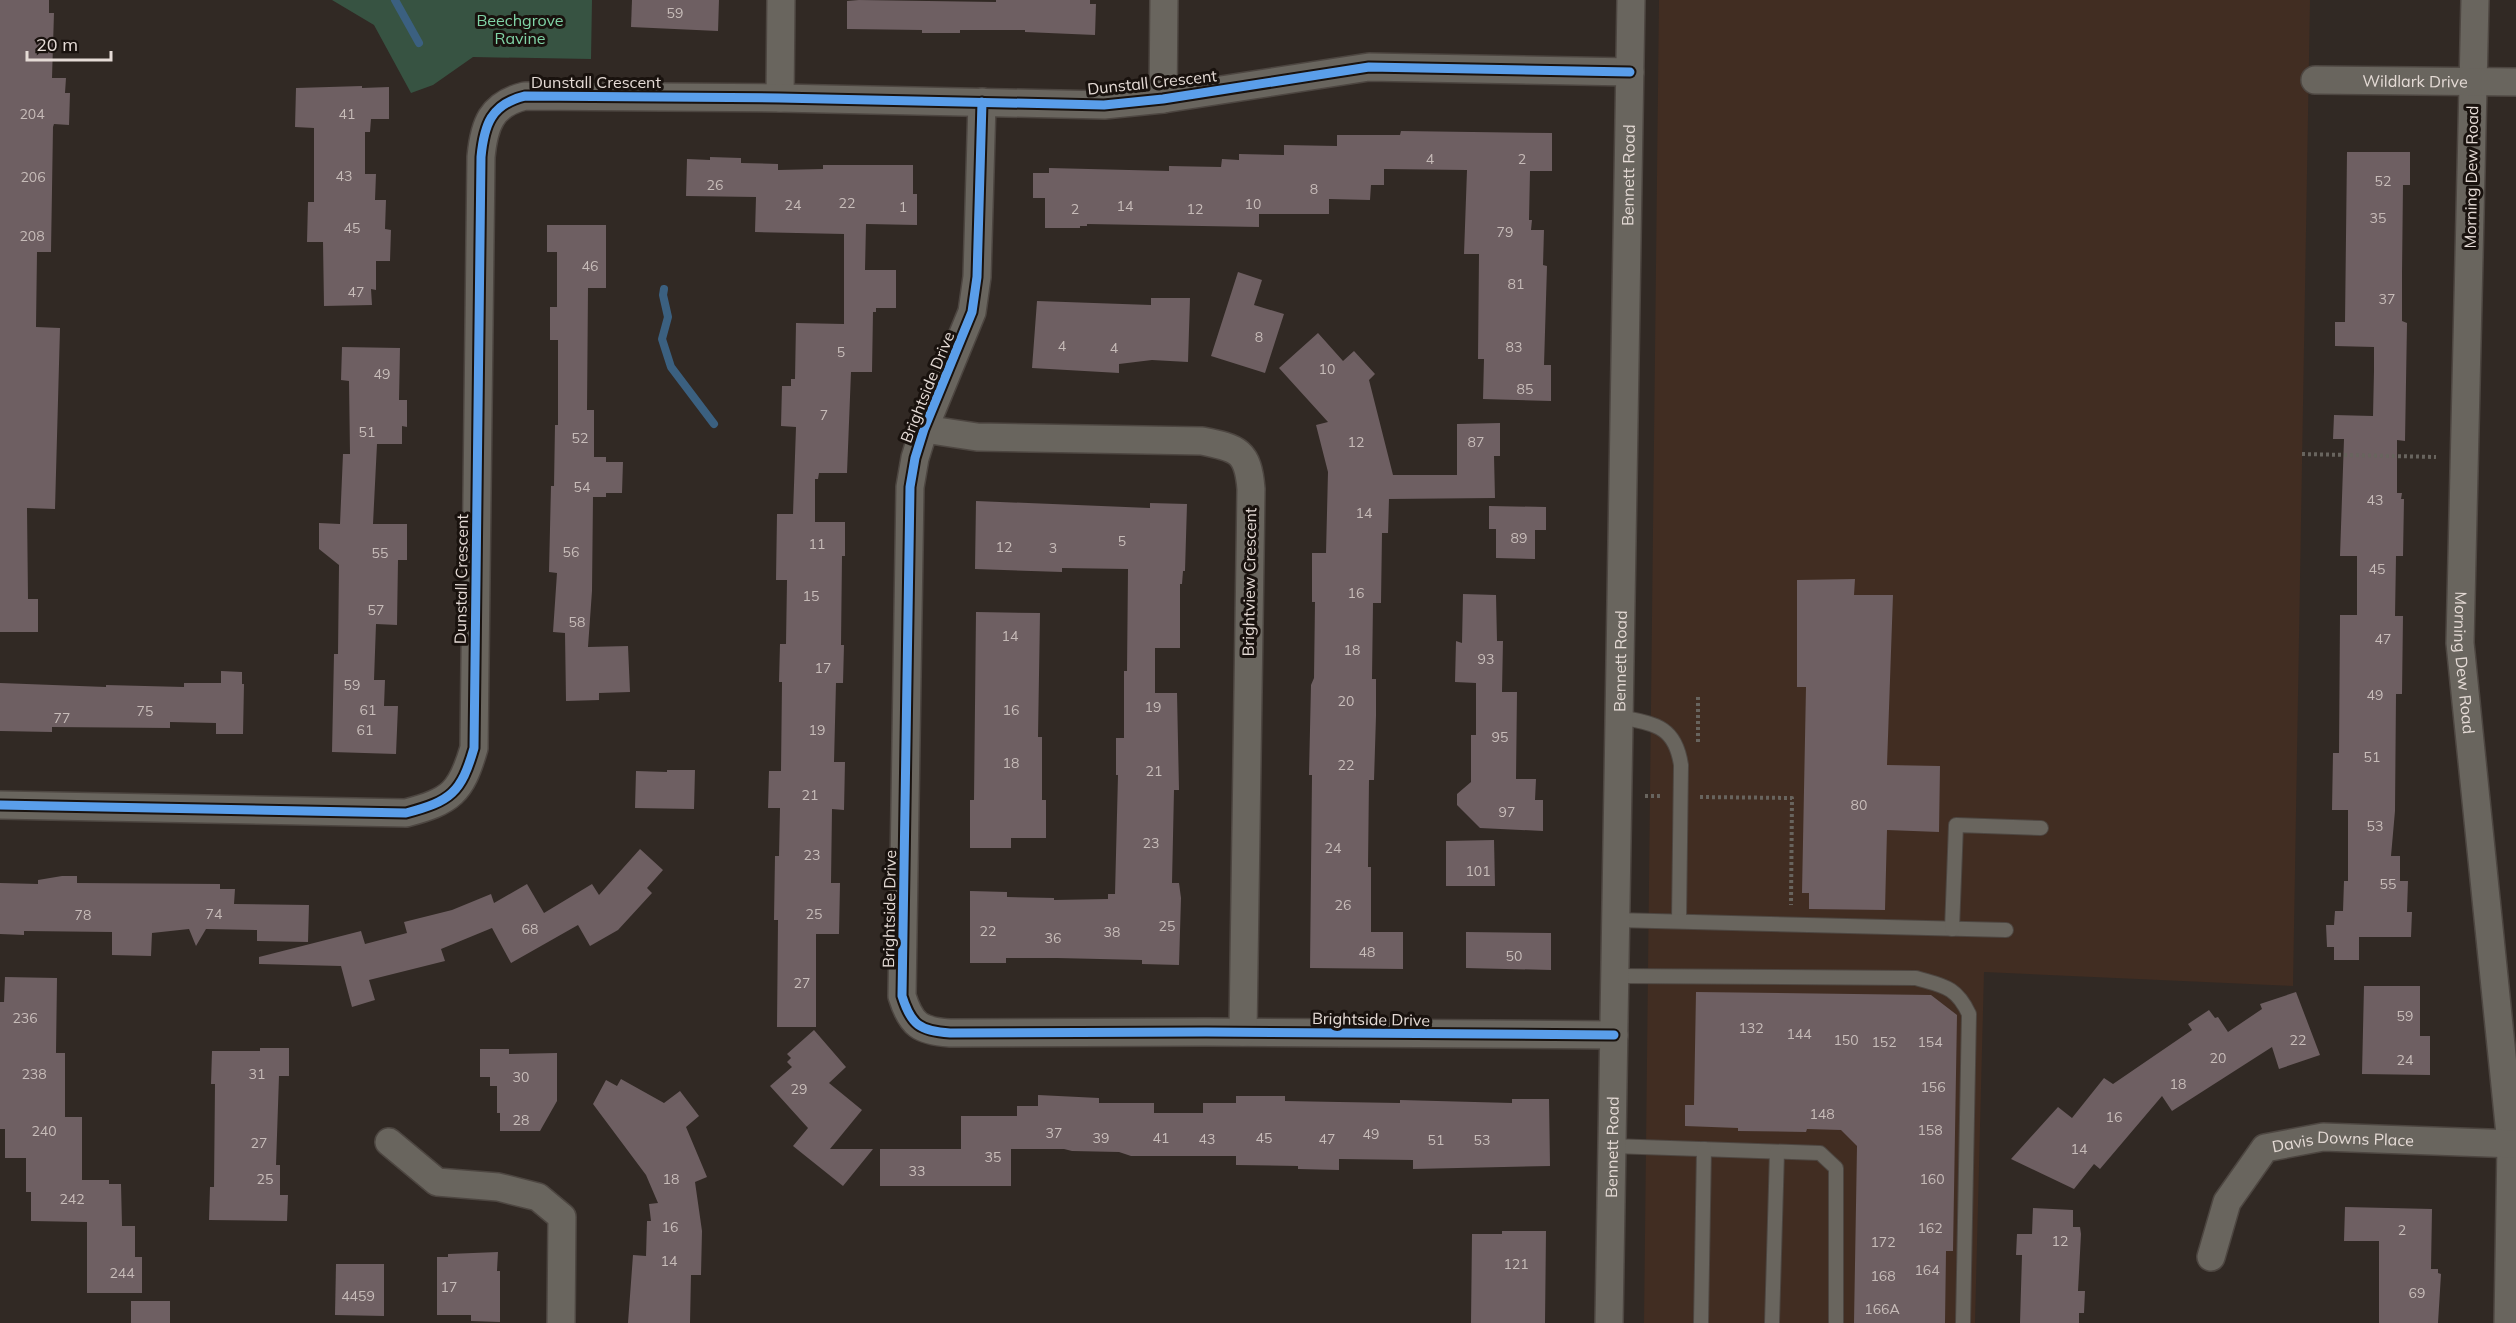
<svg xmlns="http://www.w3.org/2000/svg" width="2516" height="1323" font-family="Mulish,sans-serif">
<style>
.built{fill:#412d22}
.green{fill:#375342}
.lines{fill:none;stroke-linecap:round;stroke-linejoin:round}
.stream{stroke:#3b6080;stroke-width:8}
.building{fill:#6e5f62}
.lane-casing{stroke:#4d4641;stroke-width:16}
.street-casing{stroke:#4d4641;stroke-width:30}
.path{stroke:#68645e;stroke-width:4;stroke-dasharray:3 3;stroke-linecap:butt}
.lane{stroke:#69655e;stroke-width:14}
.street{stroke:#69655e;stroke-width:27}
.cycleway-casing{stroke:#19120e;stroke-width:13}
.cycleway{stroke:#5a9eea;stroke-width:9}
.labels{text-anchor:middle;stroke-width:6;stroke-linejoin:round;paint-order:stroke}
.number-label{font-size:14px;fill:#c7bcb9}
.park-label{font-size:16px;fill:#81d4a7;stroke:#19120e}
.street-label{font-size:16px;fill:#e5dbd6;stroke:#19120e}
</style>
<rect width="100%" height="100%" fill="#312924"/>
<polygon class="built" points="1659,0 2310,0 2293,986 1984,972 1975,1323 1644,1323"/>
<polygon class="green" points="332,0 592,0 591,59 473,57 433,85 411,93 374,25"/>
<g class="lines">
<g class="stream">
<polyline points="395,0 419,43"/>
<polyline points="664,289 663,295 668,317 662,339 671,367 714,424"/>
</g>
</g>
<g class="building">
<polygon points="0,0 49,0 49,13 54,13 52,78 66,78 65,93 70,93 69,125 54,124 53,127 51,252 37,252 36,327 60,328 55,509 27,508 28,599 38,599 38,632 0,632"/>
<polygon points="632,0 719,0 718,31 631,27"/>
<polygon points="859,0 996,2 996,0 1090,0 1090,4 1096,4 1095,35 1025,32 1025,30 960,30 960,33 922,33 922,30 847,29 847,1"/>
<polygon points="362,86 362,88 389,87 389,119 371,119 370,132 365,132 365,174 376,174 375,200 386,200 385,229 391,230 390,261 376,261 376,290 371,289 372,305 324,306 323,242 307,242 308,202 314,202 314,128 295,127 296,88"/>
<polygon points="1401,131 1552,133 1552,171 1530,171 1529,220 1532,220 1531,230 1544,230 1543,265 1547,266 1544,365 1551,365 1551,401 1483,399 1484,359 1478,359 1479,254 1464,254 1467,170 1384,169 1384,185 1371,185 1370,200 1329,199 1329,214 1259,214 1259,227 1087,224 1087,226 1080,226 1080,228 1045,228 1045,198 1033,198 1033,173 1049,173 1049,168 1169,171 1169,166 1221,167 1222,159 1239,160 1239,154 1284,155 1284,145 1337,146 1337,135 1400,135"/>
<polygon points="2347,152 2410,152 2410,185 2403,185 2402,273 2402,321 2407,323 2405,441 2397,440 2397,493 2402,493 2401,499 2404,499 2403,556 2396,556 2395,616 2403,616 2402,694 2396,694 2395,811 2391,856 2400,856 2400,881 2408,881 2407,912 2412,912 2411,937 2359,937 2359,960 2334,960 2334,947 2327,947 2326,925 2334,925 2335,911 2343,911 2344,881 2348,881 2348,810 2332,810 2333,753 2339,753 2340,615 2357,615 2357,556 2340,556 2344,439 2333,439 2334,415 2373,416 2374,371 2374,347 2335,346 2335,322 2345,322"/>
<polygon points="710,157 741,158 741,163 778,164 778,170 823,169 823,165 913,165 913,194 917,194 917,225 866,224 865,270 896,270 896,308 876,308 876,312 873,312 872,372 851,372 847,473 819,473 818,479 815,479 815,522 845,522 845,556 842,556 841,645 844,645 843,683 836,683 834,762 845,762 844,810 832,809 831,883 840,883 839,934 816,934 816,1027 777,1027 778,920 774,920 775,856 779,856 780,808 768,808 769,771 781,771 782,682 779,682 780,644 786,644 787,580 776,580 777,514 793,514 796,427 781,426 782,386 791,386 791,379 795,379 796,323 844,324 844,234 755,232 756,197 686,196 687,159 710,160"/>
<polygon points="547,225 606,225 606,288 588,288 587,410 594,410 594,457 606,457 606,462 623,462 622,493 606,493 606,497 593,497 592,591 588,647 628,646 630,692 599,693 599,700 566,701 565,633 553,632 557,573 549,572 551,486 554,486 555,425 558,425 558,340 550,340 550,307 557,307 557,252 547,252"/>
<polygon points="1238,272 1262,280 1254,305 1284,314 1265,373 1211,356"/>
<polygon points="1151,298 1190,298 1188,362 1152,360 1119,364 1119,373 1032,368 1037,301 1151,305"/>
<polygon points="1318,333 1343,361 1354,351 1375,374 1369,380 1393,475 1457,475 1457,424 1500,423 1500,456 1494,456 1495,498 1389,499 1388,533 1382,533 1381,603 1373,603 1372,679 1376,679 1376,716 1374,780 1369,780 1368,867 1371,867 1371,932 1403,932 1403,969 1310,968 1312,775 1309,775 1311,685 1314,678 1315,602 1312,602 1312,553 1326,553 1328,472 1316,425 1328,422 1279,368"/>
<polygon points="342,347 400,348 399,400 407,400 407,427 402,426 402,444 377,444 373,524 407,524 407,560 398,560 397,625 376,624 374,680 385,680 384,706 398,706 396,754 332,752 334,654 338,654 339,565 319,549 319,523 340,524 343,454 350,454 349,381 341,380"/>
<polygon points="976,501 1150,508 1150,503 1187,504 1185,571 1183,571 1182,584 1180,584 1180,648 1155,648 1155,693 1177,693 1179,790 1174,790 1172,883 1179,883 1181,898 1179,965 1142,964 1142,960 1057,958 1006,958 1006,963 970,963 970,891 1007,892 1007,897 1054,898 1054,900 1108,899 1108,894 1115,894 1118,775 1116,775 1116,738 1124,738 1124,671 1127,671 1128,569 1062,568 1062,572 975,569"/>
<polygon points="1489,506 1546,507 1546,530 1535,530 1535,559 1496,558 1496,529 1489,529"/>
<polygon points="1855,579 1854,595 1893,595 1887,765 1940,766 1939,832 1887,830 1885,910 1809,909 1809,893 1802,893 1806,687 1797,687 1797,580"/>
<polygon points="1463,594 1496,595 1497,641 1503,641 1502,692 1517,692 1516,779 1536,779 1535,800 1543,800 1543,831 1480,828 1457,805 1457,794 1471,782 1471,735 1476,735 1476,683 1455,682 1456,641 1462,643"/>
<polygon points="976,612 1040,613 1038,737 1042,737 1042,800 1046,800 1046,838 1011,838 1011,848 970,848 970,800 974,800"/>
<polygon points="221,671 242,672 242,684 244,684 243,734 216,734 216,723 170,722 170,728 52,727 52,732 0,731 0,683 106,687 106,685 184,687 184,683 221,683"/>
<polygon points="667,770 695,770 694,809 635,808 636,771 667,772"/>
<polygon points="1494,840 1495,886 1446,886 1446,841"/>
<polygon points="640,849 663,870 647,888 652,893 618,930 590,946 578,925 511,963 492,928 441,949 445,961 369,980 375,1000 352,1007 341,966 259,964 259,957 361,931 365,944 407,933 404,922 452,910 491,894 494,903 527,884 544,913 592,884 599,895"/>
<polygon points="62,876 77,876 77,883 220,884 220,889 235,889 234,904 309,905 308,942 257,941 257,930 206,929 196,946 189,929 152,933 151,956 112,955 112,932 24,931 24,935 0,934 0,883 38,884 38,880"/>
<polygon points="1466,932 1551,933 1551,970 1466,968"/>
<polygon points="5,977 57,978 56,1053 65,1053 65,1117 82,1117 82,1180 109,1180 109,1184 121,1184 122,1226 135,1226 135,1257 142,1257 142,1293 87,1293 87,1222 31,1221 31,1192 26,1192 26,1158 5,1158 5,1129 0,1129 0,1002 4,1002"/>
<polygon points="2364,986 2420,986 2420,1036 2430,1036 2430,1075 2362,1074"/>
<polygon points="1696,992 1931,995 1957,1015 1953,1251 1946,1251 1945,1323 1854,1323 1857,1146 1841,1130 1807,1129 1806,1132 1738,1131 1738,1128 1685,1126 1685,1105 1694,1105"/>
<polygon points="2296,992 2320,1055 2279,1069 2272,1047 2172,1111 2162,1096 2100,1169 2094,1164 2074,1189 2011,1159 2058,1107 2072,1118 2104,1078 2113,1084 2192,1030 2188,1024 2209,1010 2215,1018 2218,1017 2228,1032 2262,1009 2260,1004"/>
<polygon points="814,1030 846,1067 829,1083 862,1110 830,1149 873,1149 843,1186 793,1146 808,1128 770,1086 792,1067 787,1062 791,1058 787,1054"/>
<polygon points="260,1048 289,1048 289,1076 279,1076 276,1165 280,1165 280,1195 288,1195 287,1221 209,1220 210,1187 214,1187 215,1084 211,1084 212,1051 260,1051"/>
<polygon points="480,1049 509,1049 509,1054 557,1053 557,1101 540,1131 500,1131 500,1113 497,1113 497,1086 490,1086 490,1077 480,1077"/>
<polygon points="621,1079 664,1103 680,1091 699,1116 686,1127 707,1177 695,1182 702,1231 701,1275 691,1275 690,1323 628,1323 633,1255 646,1256 647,1221 651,1221 649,1204 658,1203 646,1175 593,1104 606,1080 617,1086"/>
<polygon points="1038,1095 1099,1098 1099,1103 1154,1103 1154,1113 1203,1113 1203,1103 1236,1103 1236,1096 1285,1096 1285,1101 1339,1102 1400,1103 1400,1100 1512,1103 1512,1099 1549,1099 1550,1166 1413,1169 1413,1160 1339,1159 1339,1170 1298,1169 1298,1166 1236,1165 1236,1156 1131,1156 1119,1152 1072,1151 1064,1149 1011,1149 1011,1186 880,1186 880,1149 961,1149 961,1116 1017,1116 1017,1106 1038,1106"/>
<polygon points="2345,1207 2432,1209 2431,1269 2438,1269 2438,1273 2441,1274 2438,1323 2379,1323 2379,1241 2344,1241"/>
<polygon points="2033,1208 2073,1210 2073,1227 2080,1227 2081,1234 2078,1291 2085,1291 2084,1313 2079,1313 2079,1323 2020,1323 2022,1255 2016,1255 2017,1234 2032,1234"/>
<polygon points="1502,1231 1546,1231 1545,1323 1471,1323 1472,1234 1502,1234"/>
<polygon points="498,1252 497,1271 500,1271 500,1322 471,1321 471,1315 437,1315 437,1257 448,1257 448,1254"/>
<polygon points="336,1264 384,1264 384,1316 335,1315"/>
<rect x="131" y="1301" width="39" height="22"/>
</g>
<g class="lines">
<defs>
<g id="lane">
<path d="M1619,717C1654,724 1675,725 1681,765L1679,921"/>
<polyline points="1616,920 2006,930"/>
<polyline points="1952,929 1956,825 2041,828"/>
<path d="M1615,976L1916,978C1943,986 1956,986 1969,1014L1963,1323"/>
<polyline points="1612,1146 1820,1153 1836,1168 1836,1323"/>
<polyline points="1701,1323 1704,1149"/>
<polyline points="1772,1323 1777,1152"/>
</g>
<g id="street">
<path id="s1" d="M2475,0L2460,643L2511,1144L2508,1323"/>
<path id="s2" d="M2315,80L2516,82"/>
<polyline points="780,98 781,0"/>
<polyline points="1163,99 1164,0"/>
<path d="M982,102L977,277L972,312L924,429L915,458L910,487L902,996C911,1025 920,1031 950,1033L1206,1032L1614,1035"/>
<path d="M924,429L977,437L1202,441C1238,448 1248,451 1251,489L1243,1032"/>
<path d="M0,805L406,813C451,801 461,793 474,748L481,157C484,125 491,104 525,96L780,98L1104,105L1163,99L1369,67L1630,72"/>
<polyline points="389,1142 437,1182 498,1187 538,1197 562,1217 561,1323"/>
<path id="s3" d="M2211,1257L2227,1202L2265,1148L2323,1137L2516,1144"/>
<path id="s4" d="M1609,1323L1631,0"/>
</g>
</defs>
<use href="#lane" class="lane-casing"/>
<use href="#street" class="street-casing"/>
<g class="path">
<polyline points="2302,454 2436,457"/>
<polyline points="1698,697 1698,744"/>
<polyline points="1645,796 1662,796"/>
<polyline points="1700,797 1792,798 1791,905"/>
</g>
<use href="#lane" class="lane"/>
<use href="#street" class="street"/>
<defs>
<g id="cycleway">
<path d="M982,102L977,277L972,312L924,429L915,458L910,487L902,996C911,1025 920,1031 950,1033L1206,1032L1614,1035"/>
<path d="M0,805L406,813C451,801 461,793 474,748L481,157C484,125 491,104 525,96L780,98L1104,105L1163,99L1369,67L1630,72"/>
</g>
</defs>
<use href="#cycleway" class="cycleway-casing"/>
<use href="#cycleway" class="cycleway"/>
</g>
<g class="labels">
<g class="number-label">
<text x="675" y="18">59</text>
<text x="32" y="119">204</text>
<text x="347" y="119">41</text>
<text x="1430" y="164">4</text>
<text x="1522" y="164">2</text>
<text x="344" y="181">43</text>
<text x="33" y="182">206</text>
<text x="2383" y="186">52</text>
<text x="715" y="190">26</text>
<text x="1314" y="194">8</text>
<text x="847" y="208">22</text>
<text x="1253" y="209">10</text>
<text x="793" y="210">24</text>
<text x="1125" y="211">14</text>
<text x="903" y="212">1</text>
<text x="1075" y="214">2</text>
<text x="1195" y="214">12</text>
<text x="2378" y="223">35</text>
<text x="352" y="233">45</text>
<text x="1505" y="237">79</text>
<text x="32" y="241">208</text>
<text x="590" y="271">46</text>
<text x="1516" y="289">81</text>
<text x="356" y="297">47</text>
<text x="2387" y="304">37</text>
<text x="1259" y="342">8</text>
<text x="1062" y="351">4</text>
<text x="1514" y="352">83</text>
<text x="1114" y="353">4</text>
<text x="841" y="357">5</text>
<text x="1327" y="374">10</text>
<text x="382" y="379">49</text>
<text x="1525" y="394">85</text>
<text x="824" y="420">7</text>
<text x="367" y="437">51</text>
<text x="580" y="443">52</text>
<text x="1356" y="447">12</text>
<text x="1476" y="447">87</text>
<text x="582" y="492">54</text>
<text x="2375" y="505">43</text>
<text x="1364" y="518">14</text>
<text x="1519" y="543">89</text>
<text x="1122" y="546">5</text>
<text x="817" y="549">11</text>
<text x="1004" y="552">12</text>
<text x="1053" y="553">3</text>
<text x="571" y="557">56</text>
<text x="380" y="558">55</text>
<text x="2377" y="574">45</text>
<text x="1356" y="598">16</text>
<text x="811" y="601">15</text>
<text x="376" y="615">57</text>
<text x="577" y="627">58</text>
<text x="1010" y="641">14</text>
<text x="2383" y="644">47</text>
<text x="1352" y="655">18</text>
<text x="1486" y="664">93</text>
<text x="823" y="673">17</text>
<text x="352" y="690">59</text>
<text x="2375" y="700">49</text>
<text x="1346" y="706">20</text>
<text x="1153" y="712">19</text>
<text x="368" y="715">61</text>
<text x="1011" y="715">16</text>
<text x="145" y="716">75</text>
<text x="62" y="723">77</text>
<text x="365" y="735">61</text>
<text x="817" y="735">19</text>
<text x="1500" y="742">95</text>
<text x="2372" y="762">51</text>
<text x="1011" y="768">18</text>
<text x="1346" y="770">22</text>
<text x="1154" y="776">21</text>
<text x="810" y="800">21</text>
<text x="1859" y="810">80</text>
<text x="1507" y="817">97</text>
<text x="2375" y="831">53</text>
<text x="1151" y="848">23</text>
<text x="1333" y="853">24</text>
<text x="812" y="860">23</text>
<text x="1478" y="876">101</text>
<text x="2388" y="889">55</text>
<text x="1343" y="910">26</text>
<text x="214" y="919">74</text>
<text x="814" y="919">25</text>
<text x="83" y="920">78</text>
<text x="1167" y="931">25</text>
<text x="530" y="934">68</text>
<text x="988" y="936">22</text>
<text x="1112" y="937">38</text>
<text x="1053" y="943">36</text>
<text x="1367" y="957">48</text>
<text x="1514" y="961">50</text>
<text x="802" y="988">27</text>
<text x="2405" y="1021">59</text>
<text x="25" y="1023">236</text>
<text x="1751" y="1033">132</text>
<text x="1799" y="1039">144</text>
<text x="1846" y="1045">150</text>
<text x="2298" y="1045">22</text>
<text x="1884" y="1047">152</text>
<text x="1930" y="1047">154</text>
<text x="2218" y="1063">20</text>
<text x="2405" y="1065">24</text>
<text x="34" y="1079">238</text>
<text x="257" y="1079">31</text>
<text x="521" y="1082">30</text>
<text x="2178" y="1089">18</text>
<text x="1933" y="1092">156</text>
<text x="799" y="1094">29</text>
<text x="1822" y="1119">148</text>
<text x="2114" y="1122">16</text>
<text x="521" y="1125">28</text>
<text x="1930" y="1135">158</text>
<text x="44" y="1136">240</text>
<text x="1054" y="1138">37</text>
<text x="1371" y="1139">49</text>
<text x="1101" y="1143">39</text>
<text x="1161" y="1143">41</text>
<text x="1264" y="1143">45</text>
<text x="1207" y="1144">43</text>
<text x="1327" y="1144">47</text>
<text x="1436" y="1145">51</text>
<text x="1482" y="1145">53</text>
<text x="259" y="1148">27</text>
<text x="2079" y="1154">14</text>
<text x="993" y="1162">35</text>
<text x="917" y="1176">33</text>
<text x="265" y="1184">25</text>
<text x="671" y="1184">18</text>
<text x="1932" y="1184">160</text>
<text x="72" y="1204">242</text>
<text x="670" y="1232">16</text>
<text x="1930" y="1233">162</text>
<text x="2402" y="1235">2</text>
<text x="2060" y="1246">12</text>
<text x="1883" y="1247">172</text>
<text x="669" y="1266">14</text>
<text x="1516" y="1269">121</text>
<text x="1927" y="1275">164</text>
<text x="122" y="1278">244</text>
<text x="1883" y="1281">168</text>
<text x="449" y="1292">17</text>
<text x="2417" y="1298">69</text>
<text x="358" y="1301">4459</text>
<text x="1882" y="1314">166A</text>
</g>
<g class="park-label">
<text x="520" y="26">Beechgrove<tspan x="520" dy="18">Ravine</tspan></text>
</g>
<g class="street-label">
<text dy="6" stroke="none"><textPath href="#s2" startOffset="100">Wildlark Drive</textPath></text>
<text x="596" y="88">Dunstall Crescent</text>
<text transform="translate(1152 82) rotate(-6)" y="6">Dunstall Crescent</text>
<text dy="6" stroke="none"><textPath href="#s4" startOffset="1148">Bennett Road</textPath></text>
<text transform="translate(2471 177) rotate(-89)" y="6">Morning Dew Road</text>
<text transform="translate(927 387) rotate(-68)" y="6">Brightside Drive</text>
<text transform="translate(461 579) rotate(-89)" y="6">Dunstall Crescent</text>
<text transform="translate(1249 582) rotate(-89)" y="6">Brightview Crescent</text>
<text dy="6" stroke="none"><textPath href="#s4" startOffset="662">Bennett Road</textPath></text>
<text dy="6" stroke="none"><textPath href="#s1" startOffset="663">Morning Dew Road</textPath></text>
<text transform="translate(889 909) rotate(-89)" y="6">Brightside Drive</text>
<text transform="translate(1371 1019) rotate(1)" y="6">Brightside Drive</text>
<text dy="6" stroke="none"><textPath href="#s3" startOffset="202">Davis Downs Place</textPath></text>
<text dy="6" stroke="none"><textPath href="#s4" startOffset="176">Bennett Road</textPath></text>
</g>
</g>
<path d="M27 51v9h84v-9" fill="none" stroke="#e5dbd6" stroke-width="3"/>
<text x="36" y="51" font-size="18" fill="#e5dbd6" stroke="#19120e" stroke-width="4.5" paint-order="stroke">20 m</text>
</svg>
